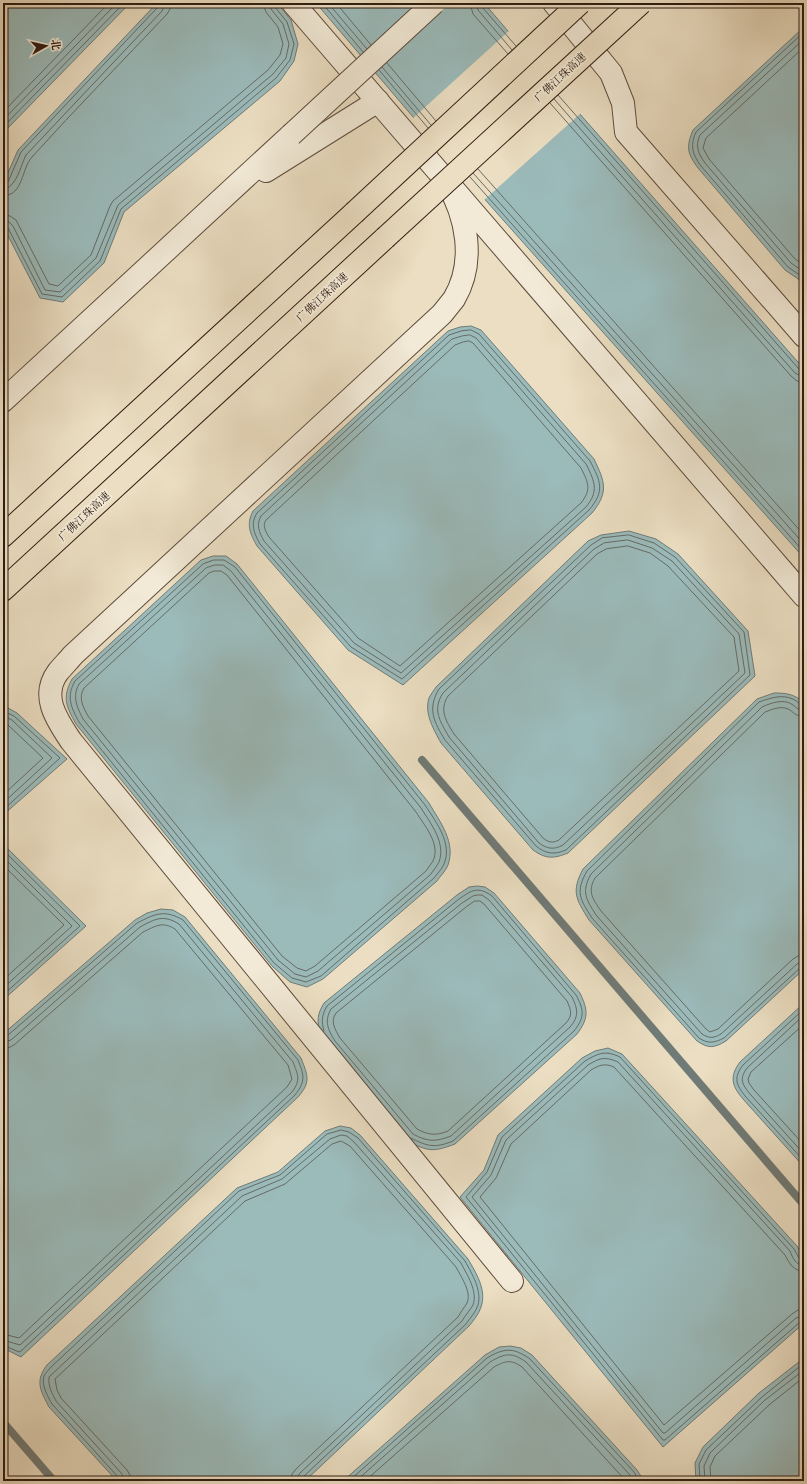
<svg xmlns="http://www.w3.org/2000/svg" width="807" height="1484" font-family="'IM FELL Great Primer','Noto Serif SC',serif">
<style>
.water{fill:#9bbbbb;stroke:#707b77}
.pier{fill:#ebdec2}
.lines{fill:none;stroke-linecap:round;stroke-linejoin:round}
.shore{stroke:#656b66;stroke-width:1}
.stream{stroke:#707b77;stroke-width:8}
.street-casing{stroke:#5e4c3d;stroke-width:24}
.highway-casing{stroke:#2f1b11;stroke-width:24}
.street{stroke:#f2ead7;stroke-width:22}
.highway{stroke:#ebdec2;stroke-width:22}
.street-bridge-casing{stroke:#5e4c3d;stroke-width:24;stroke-linecap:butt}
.highway-bridge-casing{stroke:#2f1b11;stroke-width:24;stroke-linecap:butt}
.street-bridge{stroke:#f2ead7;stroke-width:22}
.highway-bridge{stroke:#ebdec2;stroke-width:22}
.labels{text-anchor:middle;stroke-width:3.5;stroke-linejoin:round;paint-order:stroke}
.street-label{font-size:11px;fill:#2f1b11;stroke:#f2ead7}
</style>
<rect width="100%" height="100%" fill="#ebdec2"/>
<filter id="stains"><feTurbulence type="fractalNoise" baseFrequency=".005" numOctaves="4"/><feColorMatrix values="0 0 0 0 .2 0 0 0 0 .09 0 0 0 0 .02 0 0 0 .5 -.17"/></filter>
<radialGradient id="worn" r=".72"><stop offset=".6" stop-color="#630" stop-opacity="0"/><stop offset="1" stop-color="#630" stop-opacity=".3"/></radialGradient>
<g class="water">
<polygon points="3,3 130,3 3,133"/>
<polygon points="157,3 277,3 291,20 298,44 294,61 280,81 124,212 104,263 63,302 40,298 3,226 3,184 18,150"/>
<polygon points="316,3 484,3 543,72 804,369 804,558 448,158"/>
<path d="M804,27V283L785,270L698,168C687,153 686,147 693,130Z"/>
<path d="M471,326L481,330L594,459C605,482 609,492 592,513L403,685L348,650L257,546C250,534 246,524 253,511L448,331L460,327Z"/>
<path d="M629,531L656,539L678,554L748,631L755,676L568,853C553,859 546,859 533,850L441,743C434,730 424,714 429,698C431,694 434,690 436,687L588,541L601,535Z"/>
<path d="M213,556H226L237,564L429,803C440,822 456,842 448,865C446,871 440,876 437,881L323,979L307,987L290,982L272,966L76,724C66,706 62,698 72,679L201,560Z"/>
<path d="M774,693C786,693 795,694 804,703V969L726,1041C714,1048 709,1049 697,1041L589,920C576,899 571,892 583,869L757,699Z"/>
<polygon points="3,707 8,708 17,713 67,759 3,815"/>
<polygon points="3,844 86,926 3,1000"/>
<path d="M477,886L485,887L494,893L580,993C588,1010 589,1018 577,1034L455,1144C434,1152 428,1152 408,1141L320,1033C317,1020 317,1015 324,1003L457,895L469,887Z"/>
<path d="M161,909L173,910L185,917L301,1058C308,1076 311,1082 298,1097L21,1357L3,1348V1034L135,920L147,913Z"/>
<path d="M804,1003V1167L743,1099C732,1086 729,1077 740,1062Z"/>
<polygon points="608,1048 622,1054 797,1246 804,1259 804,1323 663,1447 460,1197 484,1170 498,1135 582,1058 595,1051"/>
<path d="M340,1126L351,1128L360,1135L468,1259C476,1273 487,1290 481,1307C479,1314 473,1321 469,1326L305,1481H117L49,1407C40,1390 35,1381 47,1365L237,1188L278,1172L325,1131Z"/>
<polygon points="510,1346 521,1348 532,1355 637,1470 644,1481 343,1481 485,1355 499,1347"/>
<polygon points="804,1358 804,1481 696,1481 695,1463 703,1447 759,1393"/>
</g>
<polygon class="pier" points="510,30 581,113 483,201 412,119"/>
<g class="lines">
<g class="shore">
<polyline points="322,3 363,52"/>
<polyline points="328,3 367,49"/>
<polyline points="336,3 371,45"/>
<polyline points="470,3 473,14 508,54"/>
<polyline points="476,3 478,10 512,50"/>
<polyline points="481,3 482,7 516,46"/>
<path d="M804,32L696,132C690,145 692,154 701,166L788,267L804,278"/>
<path d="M804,39L700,135C695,146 698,153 705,163L791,263L804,272"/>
<polyline points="804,47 706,138 703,148 709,159 795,259 804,265"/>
<polyline points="387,63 436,121"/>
<polyline points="382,67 431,125"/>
<polyline points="379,70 428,128"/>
<polyline points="558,95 799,369 804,371"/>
<polyline points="554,99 795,373 799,375 804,376"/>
<polyline points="550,103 791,376 797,381 804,382"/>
<polyline points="3,112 109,3"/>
<polyline points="3,120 117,3"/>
<polyline points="3,127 124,3"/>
<polyline points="478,169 804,535"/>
<polyline points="473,173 804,544"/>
<polyline points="470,177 804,552"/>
<polyline points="3,184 8,182 21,152 158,7 160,3"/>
<path d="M3,189C16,189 21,165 26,155L162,11L165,3"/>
<path d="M3,196C24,195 21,169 32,157C76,108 122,62 167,14L170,9L171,3"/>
<polyline points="3,215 10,216 16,220 49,284 58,286 91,255 110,206 113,201 268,70 280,55 283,44 278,27 266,12 263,3"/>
<polyline points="3,221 9,222 13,226 45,290 60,292 96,258 118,205 273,74 286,58 289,44 283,24 271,9 269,3"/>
<polyline points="3,226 8,228 42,294 62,297 100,261 121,209 276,78 290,60 294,44 287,22 275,7 274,3"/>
<path d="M471,330L479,334L590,461C601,482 605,491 589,510L402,679L351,647L260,544C254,533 250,524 257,513L449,335L461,331Z"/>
<path d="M470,335L476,338L586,464C595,482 599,491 586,507L401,673L354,643L264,541C259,532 256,525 261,516L452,339L462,336Z"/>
<path d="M469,341L473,343L581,468C588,482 592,489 581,503L400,666L358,638L269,537C266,532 262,526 266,520L455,345L463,342Z"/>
<path d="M629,535L654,543L675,557L744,632L750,675L566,850C554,855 546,854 536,846L445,740C434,722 427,709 439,689L591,545L602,538Z"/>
<path d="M628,540L652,548L672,561L739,634L745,673L563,845C554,850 547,849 539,843L449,737C440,721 432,710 443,693L594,549L604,543Z"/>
<path d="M628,546L650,553L668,566L734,637L739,671L559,840C553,843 549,843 543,838L454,734C446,721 439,710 448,696L597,554L606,549Z"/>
<path d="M214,560H224L235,567L425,805C436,822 454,845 443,866C441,870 437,874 434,878L321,976L306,982L292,978L274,963L79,722C71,707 66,697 75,681L203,564Z"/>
<path d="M215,565H223L231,571L421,808C431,824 446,843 439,862C437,866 433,871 430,875L318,971L306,977L295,974L278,960L83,719C77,707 72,697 79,684L206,568Z"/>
<path d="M215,571H221L227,575L416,812C424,825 441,844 433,861C431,864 428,868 426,871L315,966L306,971L297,968L282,956L88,716C83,707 78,698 84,688L209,573Z"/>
<path d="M804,706C799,705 798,701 793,699C781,694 771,698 759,702L587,871C575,892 580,899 592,918L699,1038C708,1044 714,1043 724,1038L800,968L804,966"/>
<polyline points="3,711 14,716 60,758 3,810"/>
<path d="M804,711C798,710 797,708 793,705C784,698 771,703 762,707L591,874C581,892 586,899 596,915L702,1034C710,1039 714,1038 721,1034L797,964L804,961"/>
<polyline points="3,716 12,720 52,758 3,803"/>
<path d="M804,717C797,716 795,714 790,710C782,705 773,709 765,712L595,878C587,892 593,899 601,911L706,1029L710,1032L718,1029L793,959L798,956L804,955"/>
<polyline points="3,722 8,725 43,758 3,795"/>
<polyline points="3,850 80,926 3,995"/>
<polyline points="3,857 72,926 3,988"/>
<polyline points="3,865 64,925 3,980"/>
<path d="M478,895H482L489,900L572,997C578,1009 579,1017 570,1027L451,1136C435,1142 428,1142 413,1134L335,1041C328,1030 324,1021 331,1009L462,903L473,896Z"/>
<path d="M475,901H480L484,904L567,1001C571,1010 573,1015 566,1023L448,1131C436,1136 428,1135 417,1129L340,1038C335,1029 330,1022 336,1013L466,907Z"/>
<path d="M804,1009L743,1065C733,1078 736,1085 746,1097L804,1161"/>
<path d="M804,1015L747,1068C739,1079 742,1084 750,1094L804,1154"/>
<polyline points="804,1024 751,1072 748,1079 749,1083 754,1090 804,1145"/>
<path d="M324,1031C321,1021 322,1015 327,1006L459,899C472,890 478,886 492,896L576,995C584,1010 585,1017 574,1031L453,1141C436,1148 428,1147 411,1138"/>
<path d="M3,1037L7,1036L137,923C155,914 164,909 183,920L298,1060C304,1075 306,1081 295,1095L21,1351L19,1352L3,1345"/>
<path d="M3,1042L11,1040L140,927C155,919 163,914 179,924L293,1062C298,1075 301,1080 292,1092L20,1345L3,1340"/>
<path d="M3,1048H8L14,1045L143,932C156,926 162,921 175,929L288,1065L292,1079L287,1087L19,1338L3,1334"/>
<path d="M804,1260L799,1258L794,1249L620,1057C605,1050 599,1053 585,1061L502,1137L487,1172L466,1197L663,1440H665L800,1322L804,1321"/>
<path d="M804,1265C795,1265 793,1258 790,1251L618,1062C604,1056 600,1058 588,1065L506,1140L491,1175L472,1197L663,1433H665L796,1318L804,1316"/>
<path d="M804,1271C793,1271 790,1264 785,1255L614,1067C605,1063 599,1065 591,1070L511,1144L496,1178L480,1197L664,1425L792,1314L798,1310H804"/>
<path d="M119,1481L118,1477L52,1404C48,1397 41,1385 44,1376C45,1373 49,1370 50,1368L239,1191L280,1175L327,1134L341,1130L349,1132L358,1138L465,1261C472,1274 482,1290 478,1305C476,1312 470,1318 466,1324L304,1476L302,1481"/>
<path d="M124,1481L122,1474L56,1401C52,1393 48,1387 49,1377L242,1196L282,1179L330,1139L341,1135L347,1136L354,1142L461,1263C467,1275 478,1291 473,1305C470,1310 465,1316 462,1321L300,1473L298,1476L297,1481"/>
<path d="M130,1481V1475L127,1470L61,1398L57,1390L55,1379L245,1201L285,1184L332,1144L341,1141L350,1146L456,1267C461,1277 472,1292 467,1303C464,1308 460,1313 458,1317L296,1469L292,1474L291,1481"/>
<path d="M349,1481L487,1358C504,1348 513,1347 530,1359L634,1472L639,1481"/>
<path d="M356,1481L490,1362C505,1353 512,1352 526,1362L630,1475L633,1481"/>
<path d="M365,1481L494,1367C505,1361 511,1359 522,1367L626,1481"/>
<polyline points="700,1481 699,1464 706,1450 762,1397 804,1363"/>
<polyline points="705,1481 704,1466 710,1453 765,1400 804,1370"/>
<polyline points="711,1481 710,1467 715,1456 769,1405 804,1377"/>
</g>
<g class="stream">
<polyline points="422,760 804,1205"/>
<polyline points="3,1422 54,1481"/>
</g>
<defs>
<g id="street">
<polyline points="293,3 804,596"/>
<polyline points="554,3 611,73 623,103 626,132 804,336"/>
<polyline points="266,171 378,101"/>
<path d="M446,181C467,216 476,262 454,299C450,304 446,309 442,314L73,655C68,661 63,666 58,672C40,696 57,720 71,741L512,1281"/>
<polyline points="3,401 291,135"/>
</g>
<g id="highway">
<polyline points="3,536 354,213"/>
<polyline points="3,590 385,238"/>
</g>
</defs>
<use href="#street" class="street-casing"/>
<use href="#highway" class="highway-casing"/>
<use href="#street" class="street"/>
<use href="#highway" class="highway"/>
<defs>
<polyline id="street-bridge" points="291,135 434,3"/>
<g id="highway-bridge">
<polyline points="354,213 580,3"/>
<polyline points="385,238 641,3"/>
</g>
</defs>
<use href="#street-bridge" class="street-bridge-casing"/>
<use href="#highway-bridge" class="highway-bridge-casing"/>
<use href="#street-bridge" class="street-bridge"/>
<use href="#highway-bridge" class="highway-bridge"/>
</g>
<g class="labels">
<g class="street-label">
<text transform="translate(560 77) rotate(-43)" y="4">广佛江珠高速</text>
<text transform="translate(322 297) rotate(-43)" y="4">广佛江珠高速</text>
<text transform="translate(84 516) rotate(-43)" y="4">广佛江珠高速</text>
</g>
</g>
<rect width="807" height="1484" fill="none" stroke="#ebdec2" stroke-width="16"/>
<rect x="4" y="4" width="799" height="1476" fill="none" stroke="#2f1b11" stroke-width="2"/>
<rect x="8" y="8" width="791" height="1468" fill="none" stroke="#2f1b11"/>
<g transform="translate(46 46) rotate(82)" stroke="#f2ead7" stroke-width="3" paint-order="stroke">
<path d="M0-3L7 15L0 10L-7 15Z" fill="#2f1b11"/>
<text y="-6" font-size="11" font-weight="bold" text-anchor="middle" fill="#2f1b11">北</text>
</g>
<rect width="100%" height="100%" filter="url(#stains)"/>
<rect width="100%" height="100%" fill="url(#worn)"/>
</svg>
